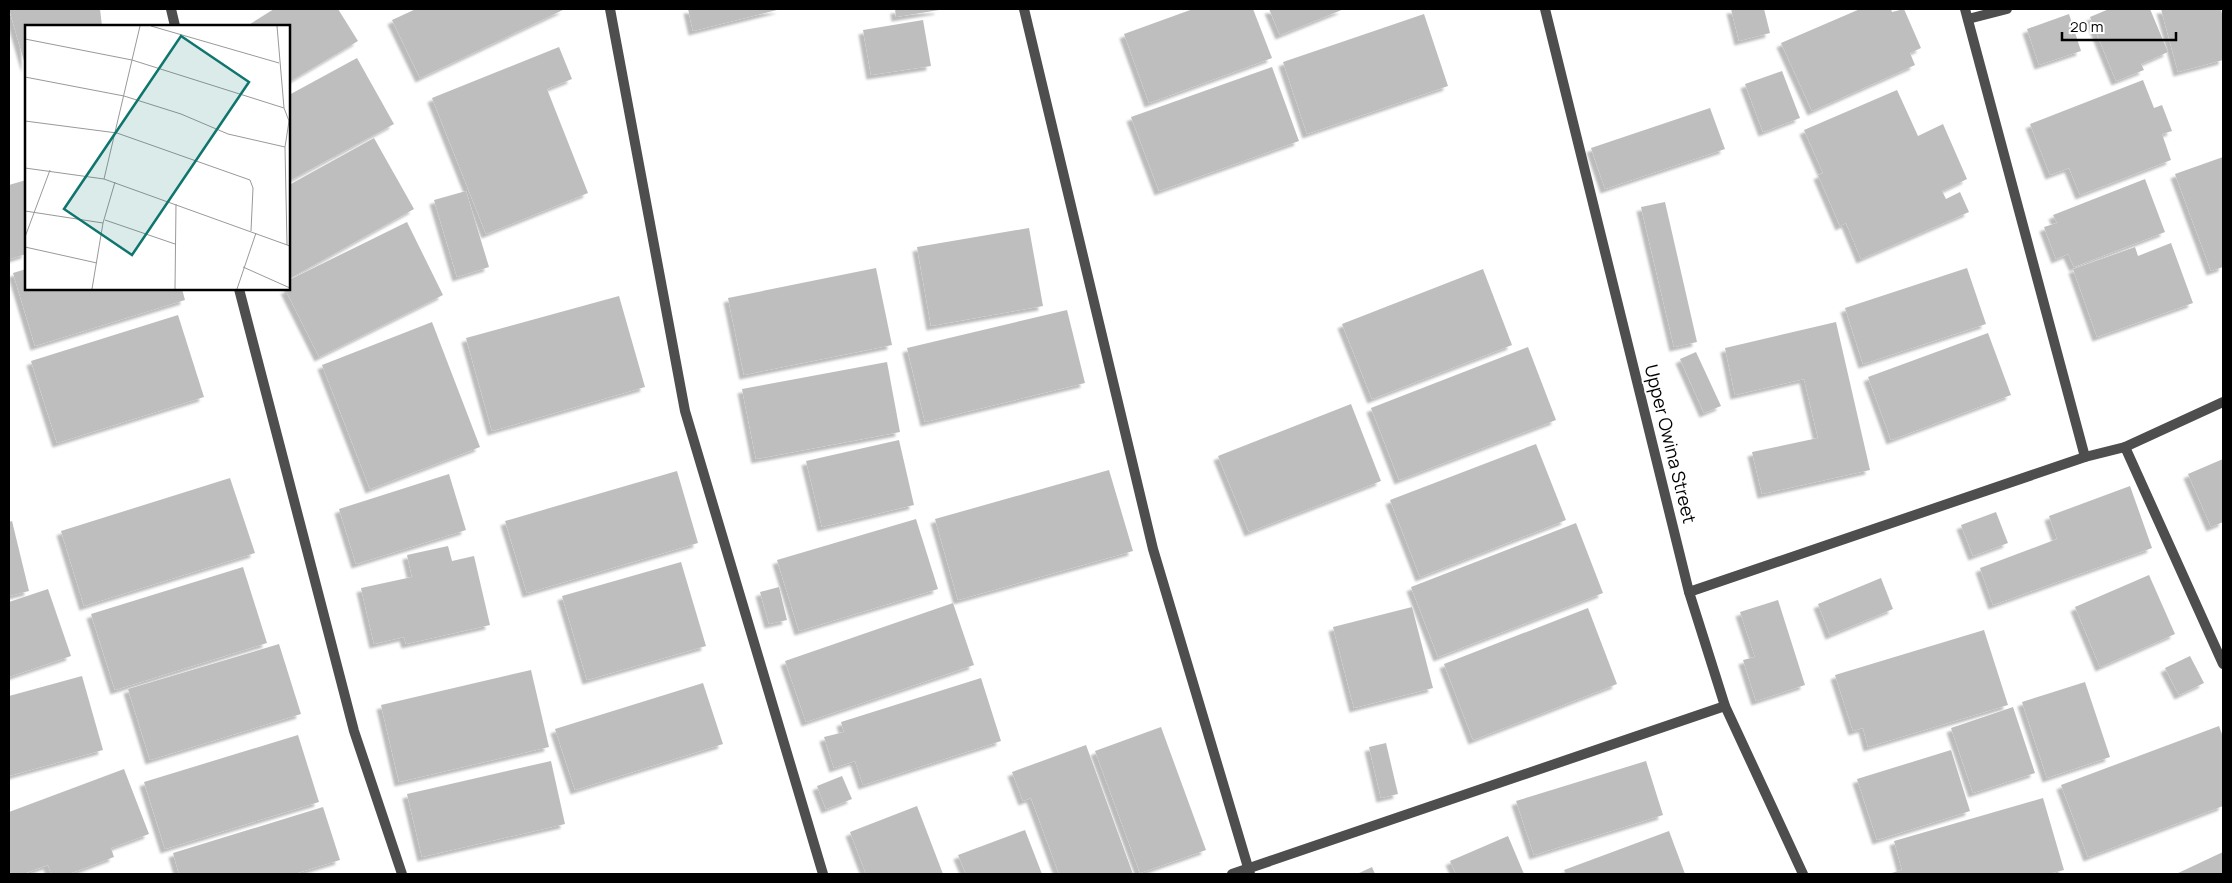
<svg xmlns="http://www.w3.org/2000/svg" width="2232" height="883" font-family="Manrope,sans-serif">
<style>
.building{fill:#bebebe;filter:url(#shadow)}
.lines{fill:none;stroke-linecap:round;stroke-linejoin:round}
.lane{stroke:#4e4e4e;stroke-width:10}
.street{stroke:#4e4e4e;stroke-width:10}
.labels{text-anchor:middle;stroke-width:4;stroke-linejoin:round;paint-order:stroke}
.street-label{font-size:18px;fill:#000;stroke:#fff}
.inset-road{fill:none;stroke:#999;stroke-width:1}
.view{fill:#0f766e;fill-opacity:0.15;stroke:#0f766e;stroke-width:2.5}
.inset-edge{fill:none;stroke:#000;stroke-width:2.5}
</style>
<defs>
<filter id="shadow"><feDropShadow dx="-4.5" dy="4.5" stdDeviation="1" flood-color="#0004"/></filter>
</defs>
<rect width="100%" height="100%" fill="#fff"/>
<g class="building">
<polygon points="9,9 100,9 102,26 26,26 26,68"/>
<polygon points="274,9 338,9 358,41 289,82 289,26 247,26"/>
<polygon points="416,9 565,9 420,78 392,20"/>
<polygon points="688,9 781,9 693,31"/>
<polygon points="895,9 939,9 939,10 896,17"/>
<polygon points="1193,9 1253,9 1272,58 1149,103 1124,34"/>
<polygon points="1269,9 1344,9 1280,35"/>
<polygon points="1731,9 1764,9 1770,33 1739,41"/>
<polygon points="1860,9 1891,9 1892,12 1904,9 1921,48 1910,53 1915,65 1812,111 1781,43"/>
<polygon points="2109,9 2150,9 2168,52 2141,64 2144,70 2116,81 2090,17"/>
<polygon points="2161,9 2221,9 2223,19 2223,60 2178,72"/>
<polygon points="1424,14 1448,86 1307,134 1283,62"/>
<polygon points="2069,14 2081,51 2039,65 2027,29"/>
<polygon points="923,20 931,66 871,75 863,30"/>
<polygon points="559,47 572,79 547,89 588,193 486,234 432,98"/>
<polygon points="357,58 394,124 289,181 289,95"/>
<polygon points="1272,67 1299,141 1159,191 1131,117"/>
<polygon points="1782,71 1800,118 1763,132 1745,84"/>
<polygon points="2143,80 2154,108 2162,105 2172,131 2162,134 2171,160 2080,195 2069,168 2050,175 2030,124"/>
<polygon points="1897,90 1918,136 1943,124 1967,179 1942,191 1946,199 1960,192 1969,212 1861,259 1846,223 1840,226 1818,175 1823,173 1804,130"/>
<polygon points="1710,108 1725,149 1605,189 1591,148"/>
<polygon points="374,138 414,209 289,279 289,185"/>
<polygon points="2223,157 2223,267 2211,271 2175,174"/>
<polygon points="2145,179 2165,232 2074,267 2068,254 2056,259 2044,227 2057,223 2053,215"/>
<polygon points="26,180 26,254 10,259 9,185"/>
<polygon points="466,191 489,267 457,277 434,200"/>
<polygon points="1665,202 1697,342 1674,347 1641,207"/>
<polygon points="407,222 443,295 319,357 285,289 289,289 289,280"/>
<polygon points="1029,228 1043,306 931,326 917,247"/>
<polygon points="2171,243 2193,303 2097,337 2073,269 2135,247 2138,256"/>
<polygon points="876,268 892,345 744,375 728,298"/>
<polygon points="1967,268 1986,324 1863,364 1845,308"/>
<polygon points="26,269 26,289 182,289 185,300 35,346 13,273"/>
<polygon points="1483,269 1512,345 1372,399 1342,324"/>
<polygon points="619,296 645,387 492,431 466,338"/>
<polygon points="1067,310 1085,383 925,422 907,348"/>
<polygon points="178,315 204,397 57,443 31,361"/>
<polygon points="432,322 480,447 370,489 322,365"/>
<polygon points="1836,322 1870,470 1762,494 1752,452 1818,438 1804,379 1735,395 1725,348"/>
<polygon points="1988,333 2011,395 1891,440 1868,377"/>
<polygon points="1528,347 1556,420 1399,480 1371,408"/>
<polygon points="1696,352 1721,406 1704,413 1680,359"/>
<polygon points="887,362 900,432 756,459 742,389"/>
<polygon points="1351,404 1381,481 1249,532 1218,456"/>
<polygon points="899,440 914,505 822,527 806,461"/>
<polygon points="1536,444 1566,520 1420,577 1390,500"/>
<polygon points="2223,459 2223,522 2211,527 2188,474"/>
<polygon points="1109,470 1133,551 958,600 935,519"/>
<polygon points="677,471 698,543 527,593 505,521"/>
<polygon points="449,474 466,530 356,564 339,509"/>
<polygon points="230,478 255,553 84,606 61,531"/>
<polygon points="2130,486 2152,548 1993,605 1980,568 2057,539 2049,516"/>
<polygon points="1996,512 2008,543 1973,556 1961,525"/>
<polygon points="916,519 938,589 799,631 777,560"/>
<polygon points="12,521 29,591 9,596 9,522"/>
<polygon points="1576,523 1603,593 1438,657 1411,587"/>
<polygon points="448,546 452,561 474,556 490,625 406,644 404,637 374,644 361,588 412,577 407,555"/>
<polygon points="681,562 706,646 587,680 562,596"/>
<polygon points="243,567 267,643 115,690 91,614"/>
<polygon points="2149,575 2175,634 2100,667 2075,607"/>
<polygon points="1881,578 1893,609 1830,635 1818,604"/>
<polygon points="779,587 787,620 769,624 760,592"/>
<polygon points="48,589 71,656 9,677 9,602"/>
<polygon points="1778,600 1805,685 1756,701 1743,660 1755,657 1740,612"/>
<polygon points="953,603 974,665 806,722 785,661"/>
<polygon points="1412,607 1433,688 1354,708 1333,627"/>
<polygon points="1588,608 1617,684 1473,740 1444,664"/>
<polygon points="1984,630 2008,705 1868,747 1863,728 1853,731 1835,675"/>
<polygon points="279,644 301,714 150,760 128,689"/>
<polygon points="2190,656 2204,683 2179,695 2165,668"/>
<polygon points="531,670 549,747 399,782 381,705"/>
<polygon points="82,676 103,750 9,776 9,696"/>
<polygon points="981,678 1001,741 863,785 855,761 834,768 824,737 844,732 841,722"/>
<polygon points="2085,682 2110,757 2047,778 2022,702"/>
<polygon points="703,683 723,744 575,790 555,729"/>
<polygon points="2013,707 2035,773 1973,793 1951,728"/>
<polygon points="2219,726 2223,737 2223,806 2088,857 2061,785"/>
<polygon points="1161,727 1206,850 1140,873 1095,751"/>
<polygon points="298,735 319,802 165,849 144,782"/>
<polygon points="1386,743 1398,794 1381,798 1369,747"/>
<polygon points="1086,745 1133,874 1059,874 1031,798 1023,801 1012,772"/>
<polygon points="1951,750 1970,811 1877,840 1857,779"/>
<polygon points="551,761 565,824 422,857 407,794"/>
<polygon points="1646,761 1663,815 1534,855 1516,801"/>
<polygon points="124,769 149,834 111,848 114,857 69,874 51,874 48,865 23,874 11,874 9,869 9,812"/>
<polygon points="842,776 852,799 826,809 817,786"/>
<polygon points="2043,798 2064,870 2048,874 1888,874 1902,870 1894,841"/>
<polygon points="917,806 943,874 866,874 850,832"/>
<polygon points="323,807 340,860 294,874 179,874 173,853"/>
<polygon points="1025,830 1042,874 966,874 958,855"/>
<polygon points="1669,831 1685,874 1566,874 1564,870"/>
<polygon points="1508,836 1524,874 1456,874 1450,861"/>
<polygon points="2223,852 2223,874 2176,874"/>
<polygon points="1372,867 1375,874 1357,874"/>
</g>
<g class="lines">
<polyline class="lane" points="1968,19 2007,9"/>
<g class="street">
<polyline points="171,9 175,26"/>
<polyline points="610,9 685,411 823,874"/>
<polyline points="1024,9 1153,549 1250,874"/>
<polyline points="1545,9 1689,592 1725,706 1803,874"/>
<polyline points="1965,9 2085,457"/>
<polyline points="239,289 354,731 402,874"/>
<polyline points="2125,447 2223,664"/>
<polyline points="1689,592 2085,457 2125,447 2223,402"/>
<polyline points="1232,874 1725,706"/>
</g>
</g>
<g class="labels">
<g class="street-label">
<text transform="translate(1670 444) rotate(76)" y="6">Upper Owina Street</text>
</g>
</g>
<g transform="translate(25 25)">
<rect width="265" height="265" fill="#fff"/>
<path class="inset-road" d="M126,1L254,38M252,1L259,83L264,96L260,122L262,220M0,14L107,35L259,83M0,52L99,71L156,89L203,109L260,122M0,96L92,108L225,155L228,163L226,206M0,143L79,154L265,221M79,154L115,1M0,186L78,198M80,195L150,219M0,212L25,145M0,222L72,238M218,242L265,263M67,264L78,198L90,157M150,264L151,179M212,264L231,208"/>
<path class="view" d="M156,11L224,57L107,230L39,184Z"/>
<rect width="265" height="265" class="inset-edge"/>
</g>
<rect width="2232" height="883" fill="none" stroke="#000000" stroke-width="20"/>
<path d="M2062 32v8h114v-8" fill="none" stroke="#000000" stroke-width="2.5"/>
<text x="2070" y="32" font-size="15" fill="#000000" stroke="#ffffff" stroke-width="4" paint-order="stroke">20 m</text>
</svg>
